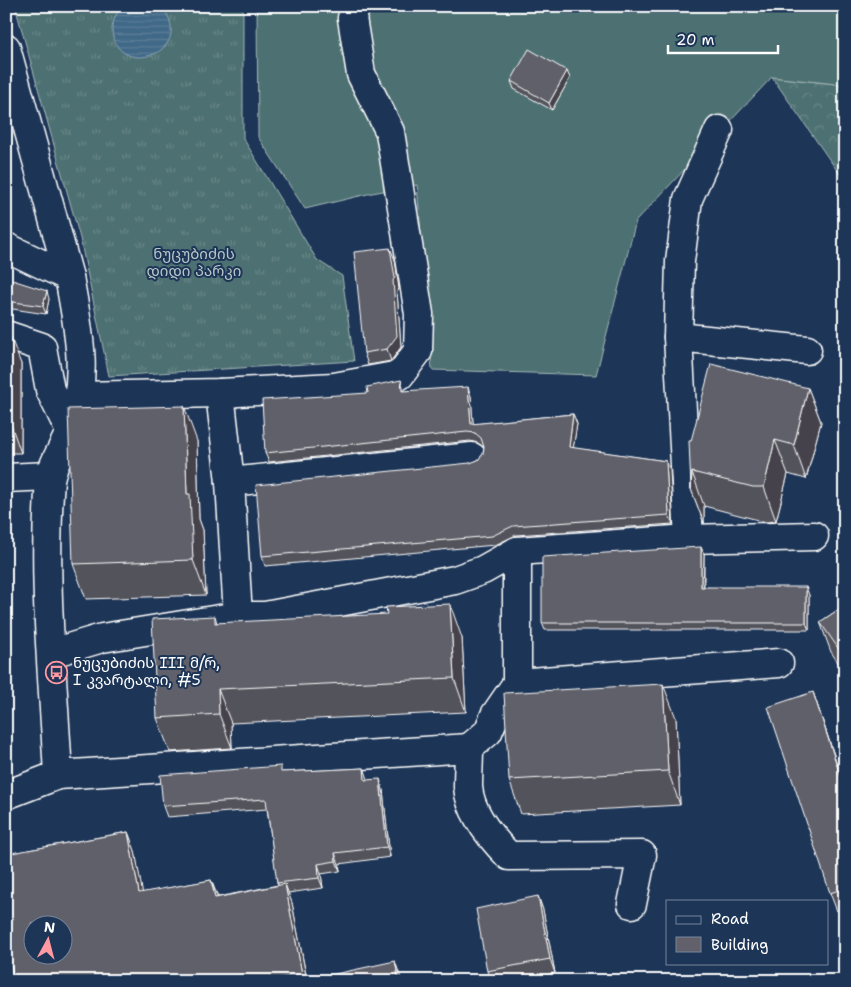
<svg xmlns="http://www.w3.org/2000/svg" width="851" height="987" font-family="'Shantell Sans','Noto Sans Georgian',sans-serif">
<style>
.grass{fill:url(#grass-tufts);stroke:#a6b8b8}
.forest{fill:url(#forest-crowns);stroke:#a6b8b8}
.garden{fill:#4e7172;stroke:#a6b8b8}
.water{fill:url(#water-rules);stroke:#8ca4b7}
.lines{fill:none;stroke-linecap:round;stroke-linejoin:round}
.minor-casing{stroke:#fff;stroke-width:31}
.minor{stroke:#1d3557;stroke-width:28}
.wall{fill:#53535c;stroke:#fff}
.shaded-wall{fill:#44434b;stroke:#fff}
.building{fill:#61606b;stroke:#fff;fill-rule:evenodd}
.labels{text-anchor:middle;stroke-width:4;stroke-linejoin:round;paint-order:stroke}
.park-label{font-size:15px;fill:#b8c6c7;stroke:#1d3557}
.poi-label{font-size:15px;fill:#fff;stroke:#1d3557;text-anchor:start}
</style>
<defs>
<pattern id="grass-tufts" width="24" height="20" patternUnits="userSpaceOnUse" patternTransform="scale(1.25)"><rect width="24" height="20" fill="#4e7172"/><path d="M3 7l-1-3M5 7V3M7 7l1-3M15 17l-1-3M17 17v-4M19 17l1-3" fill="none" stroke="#698687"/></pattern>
<pattern id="forest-crowns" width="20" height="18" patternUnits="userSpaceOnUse" patternTransform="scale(1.25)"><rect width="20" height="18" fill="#4e7172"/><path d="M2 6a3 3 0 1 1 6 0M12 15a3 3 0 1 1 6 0" fill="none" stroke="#698687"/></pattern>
<pattern id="water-rules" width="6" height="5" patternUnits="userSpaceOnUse" patternTransform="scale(1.25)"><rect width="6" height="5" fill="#406887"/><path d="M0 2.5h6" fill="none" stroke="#5d7f99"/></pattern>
</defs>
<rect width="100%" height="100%" fill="#1d3557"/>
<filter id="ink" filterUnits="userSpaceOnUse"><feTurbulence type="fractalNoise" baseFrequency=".02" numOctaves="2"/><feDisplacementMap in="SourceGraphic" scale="10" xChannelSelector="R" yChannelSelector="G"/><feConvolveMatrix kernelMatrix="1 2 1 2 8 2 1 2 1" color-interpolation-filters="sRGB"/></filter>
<g filter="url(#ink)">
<polygon class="grass" points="15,6 243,6 243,138 317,260 342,276 354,361 109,376 80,238"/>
<polygon class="forest" points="772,77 845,85 845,182"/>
<polygon class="garden" points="257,6 845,6 845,85 772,77 636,221 596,375 432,370 417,185 372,193 305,209 258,137"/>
<path class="water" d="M123,6L163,8C197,55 115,79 112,30C112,22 117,11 123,6Z"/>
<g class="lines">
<defs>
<g id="minor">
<polyline points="6,48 69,277"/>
<path d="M6,247L69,277C79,331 89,377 70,431C65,446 52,463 50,480C42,576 53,678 58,775L6,795"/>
<polyline points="6,335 42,347 50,390 70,431"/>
<polyline points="678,337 680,261 688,199 719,130"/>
<polyline points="220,393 230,482"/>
<polyline points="79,396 220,393 334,387 400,375 418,351 419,314 390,132 361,74 352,18 356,6"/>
<polyline points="6,478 50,476"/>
<polyline points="689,539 678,337 807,350"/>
<polyline points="517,551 689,539 814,536"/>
<polyline points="238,616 230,482 472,457"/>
<polyline points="52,653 102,638 238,616 265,616 455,580 483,570 517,551 517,683 779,663"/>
<polyline points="469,748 488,732 495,715 517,683"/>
<path d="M58,775L469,748C469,761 468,775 468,787C470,813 492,839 509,856L642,855L632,904"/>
</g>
</defs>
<use href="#minor" class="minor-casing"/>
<use href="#minor" class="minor"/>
</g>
<g class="wall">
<polygon points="570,78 552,110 514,89 511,81"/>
<polygon points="395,260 399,289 397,291 401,347 391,361 368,365 364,353"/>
<polygon points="6,278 49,299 46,314 6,308"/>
<polygon points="6,330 21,364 21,453 6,453"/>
<polygon points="808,388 821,422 806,479 788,474 776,521 766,522 704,506 704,523 691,489 691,441"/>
<polygon points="404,390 404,391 471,396 473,424 573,414 577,424 573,448 666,461 670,470 673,524 516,535 495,545 265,566 262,556 478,460 483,454 484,447 478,443 470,441 269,462 265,453 368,393"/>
<polygon points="197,441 199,519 203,530 206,595 86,599 73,564"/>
<polygon points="704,554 704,587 809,595 809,630 545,630 542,623"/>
<polygon points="845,605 845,673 831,652 820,622"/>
<polygon points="215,616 217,623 462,638 466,712 231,723 232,748 170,752 157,718"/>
<polygon points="813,692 845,788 845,908 837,911 830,893"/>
<polygon points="676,718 680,805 521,814 509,780"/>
<polygon points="364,768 368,780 383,790 390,857 339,864 340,871 321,874 323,888 288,893 292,903 307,980 402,981 14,981 11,962 6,963 6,854 128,832 135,851 142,893 211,880 218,897 278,885 267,809 167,817 163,806 283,772"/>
<polygon points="538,896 543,910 555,973 515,981 491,981 487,971"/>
</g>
<g class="shaded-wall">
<polygon points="567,71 570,78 552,110 549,103"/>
<polygon points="390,248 395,260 399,289 397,291 401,347 391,361 387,349"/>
<polygon points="47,291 49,299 46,314 43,306"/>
<polygon points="8,330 21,364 21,453 9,419"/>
<polygon points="401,380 404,390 405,400 402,391"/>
<polygon points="468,387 471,396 474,434 471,424"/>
<polygon points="808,388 821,422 806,479 794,445"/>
<polygon points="184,406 197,441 199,519 203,530 206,595 193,560 187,494"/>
<polygon points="573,414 577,424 572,456 569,447"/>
<polygon points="775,440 788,474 776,521 764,487"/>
<polygon points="666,461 670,470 673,524 669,515"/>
<polygon points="692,472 704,506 704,523 691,489"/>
<polygon points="701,547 704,554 703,595 701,587"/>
<polygon points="806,587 809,595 809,630 806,623"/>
<polygon points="450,604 462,638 466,712 454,678"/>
<polygon points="663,684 676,718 680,805 668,771"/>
<polygon points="218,689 231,723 232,748 219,714"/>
<polygon points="813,692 845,788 845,790"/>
<polygon points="364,768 368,779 369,790 365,780"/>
<polygon points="380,779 383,790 390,857 387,847"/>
<polygon points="128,832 135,851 146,912 139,893"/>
<polygon points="335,853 339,864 340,871 336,861"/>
<polygon points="318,864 321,874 323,888 319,878"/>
<polygon points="211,880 218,899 215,898"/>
<polygon points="285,884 292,903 307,981 305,981 302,974"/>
<polygon points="538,896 543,910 555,973 550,959"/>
<polygon points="395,961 402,981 399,981"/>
</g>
<g class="building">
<polygon points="529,49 567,71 549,103 511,81"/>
<polygon points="390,248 395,278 393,280 397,336 387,349 364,353 354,252"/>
<polygon points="6,278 47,291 43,306 6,301"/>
<polygon points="6,330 8,330 9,419 6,419"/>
<polygon points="711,364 808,388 794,445 775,440 764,487 753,487 692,472 691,489 689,441 691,441"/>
<polygon points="401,380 402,391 468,387 471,424 573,414 569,447 666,461 669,515 513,526 492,536 262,556 256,485 470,463 478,460 483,454 484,447 481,438 475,433 467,432 265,453 262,400 368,393 367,387"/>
<polygon points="184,406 187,494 190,494 193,560 73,564 68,409"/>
<polygon points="701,547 701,587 806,587 806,623 542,623 542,557"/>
<polygon points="450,604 454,678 218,689 219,714 157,718 152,619 215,616 215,623 387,614 386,607"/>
<polygon points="845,605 845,658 820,622"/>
<polygon points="663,684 668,771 509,780 504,693"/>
<polygon points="813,692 845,790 845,888 830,893 768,707"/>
<polygon points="281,766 281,772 364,768 365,780 380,779 387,847 335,853 336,861 318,864 319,878 277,883 266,799 163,806 160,775"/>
<path d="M128,832L139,893L211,880L215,898L285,884L302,974L264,981H207L206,977L185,981H171L170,978L157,981H14L7,942H6V854ZM32,924H62V954H32Z"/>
<polygon points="538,896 550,959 487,971 476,909"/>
<polygon points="395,961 399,981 303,981"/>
</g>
</g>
<defs>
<symbol id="bus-ring" viewBox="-11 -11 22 22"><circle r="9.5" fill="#1d3557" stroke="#ff9aa2" stroke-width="1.5"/><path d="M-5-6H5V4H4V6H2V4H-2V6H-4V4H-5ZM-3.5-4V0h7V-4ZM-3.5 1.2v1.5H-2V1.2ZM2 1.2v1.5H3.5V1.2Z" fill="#ff9aa2"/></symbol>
</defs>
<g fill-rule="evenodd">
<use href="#bus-ring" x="44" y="660" width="25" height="25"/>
</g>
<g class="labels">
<g class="park-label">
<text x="194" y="259">ნუცუბიძის<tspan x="194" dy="17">დიდი პარკი</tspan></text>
</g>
<g class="poi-label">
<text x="73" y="668">ნუცუბიძის III მ/რ,<tspan x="73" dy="17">I კვარტალი, #5</tspan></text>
</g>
</g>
<rect width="851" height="987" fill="none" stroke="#1d3557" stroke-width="25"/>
<rect x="12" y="12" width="826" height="962" fill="none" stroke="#fff" stroke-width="2" filter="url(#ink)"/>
<rect x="666" y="900" width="162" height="65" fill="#1d3557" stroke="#77869a"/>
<rect x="676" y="916" width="25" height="8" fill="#1d3557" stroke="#77869a"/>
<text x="711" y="924" font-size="15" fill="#ffffff">Road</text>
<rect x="676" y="937" width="25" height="15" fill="#61606b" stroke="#77869a"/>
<text x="711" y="950" font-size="15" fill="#ffffff">Building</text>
<g transform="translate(48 940) rotate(7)"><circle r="24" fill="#1d3557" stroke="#77869a"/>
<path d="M0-4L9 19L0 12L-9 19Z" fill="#ff9aa2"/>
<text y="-8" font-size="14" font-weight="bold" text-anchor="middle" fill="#ffffff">N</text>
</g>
<path d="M668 45v8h110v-8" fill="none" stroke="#ffffff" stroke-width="2.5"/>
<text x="676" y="45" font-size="15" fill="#ffffff" stroke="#1d3557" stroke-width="4" paint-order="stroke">20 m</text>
</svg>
